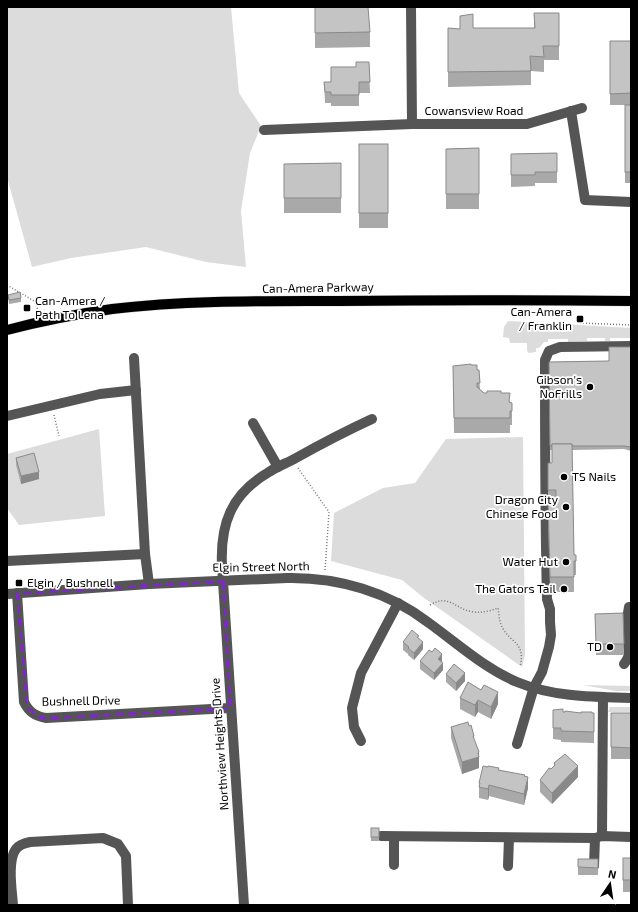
<svg xmlns="http://www.w3.org/2000/svg" width="638" height="912" font-family="'Exo 2',sans-serif">
<style>
.green{fill:#dcdcdc}
.lines{fill:none;stroke-linecap:round;stroke-linejoin:round}
.major-casing{stroke:#dbdbdb;stroke-width:11}
.path{stroke:#777;stroke-width:1.5;stroke-dasharray:1 2;stroke-linecap:butt}
.minor{stroke:#555;stroke-width:10}
.major{stroke:#000;stroke-width:10}
.wall{fill:#a9a9a9}
.shaded-wall{fill:#898989}
.building{fill:#c4c4c4;stroke:#898989}
.marked{fill:none;stroke:#7b2cbf;stroke-width:3;stroke-dasharray:8 5;stroke-linejoin:round}
.poi-dot{fill:#000;stroke:#fff;stroke-width:1.5}
.labels{text-anchor:middle;stroke-width:3.5;stroke-linejoin:round;paint-order:stroke}
.street-label{font-size:12px;fill:#000;stroke:#fff}
.poi-label{font-size:12px;fill:#000;stroke:#fff;text-anchor:end}
</style>
<rect width="100%" height="100%" fill="#fff"/>
<g class="green">
<polygon points="7,7 231,7 239,93 261,126 250,153 241,211 246,267 206,262 146,247 71,258 32,267 7,177"/>
<polygon points="508,321 631,328 631,338 610,338 610,341 605,341 605,338 587,338 587,341 568,342 568,339 548,339 548,342 544,342 539,348 536,348 536,352 529,353 527,351 527,343 510,343 509,338 503,337 504,327"/>
<polygon points="99,429 105,516 19,525 7,508 7,454"/>
<polygon points="523,437 525,655 522,667 424,598 402,580 331,561 334,513 383,488 415,483 446,439"/>
<polygon points="583,685 631,686 631,691 616,691"/>
<polygon points="610,707 631,707 631,712 608,712"/>
</g>
<g class="lines">
<defs>
<path id="major" d="M7,330C41,321 77,314 112,309C187,300 263,301 338,301C436,300 533,300 631,301"/>
</defs>
<use href="#major" class="major-casing"/>
<g class="path">
<polyline points="7,285 34,301 39,312"/>
<polyline points="580,323 631,325"/>
<polyline points="54,415 59,436"/>
<polyline points="298,468 329,512 325,571"/>
<path d="M430,605C450,593 455,610 474,612C482,613 490,611 498,608C499,614 499,621 502,627C511,644 526,642 520,667"/>
</g>
<g class="minor">
<polyline points="411,7 412,124"/>
<polyline points="571,111 585,200 631,202"/>
<polyline points="264,130 412,124 527,124 582,108"/>
<polyline points="134,358 145,554 149,584"/>
<polyline points="7,416 100,394 136,390"/>
<polyline points="253,423 278,467"/>
<polyline points="7,561 145,554"/>
<path d="M17,593L24,702C29,712 35,716 46,718L230,708"/>
<path d="M7,594L149,584L287,578C338,577 389,592 429,623C458,644 484,668 517,682C553,697 593,697 631,698"/>
<path d="M624,664C632,653 628,651 627,640C626,629 627,617 629,607"/>
<polyline points="361,741 354,727 352,708 361,673 398,603"/>
<path d="M517,744L534,687L542,672L549,647L551,635L550,622V609L547,599C545,520 545,440 545,360L549,351L560,347L631,346"/>
<polyline points="381,836 595,838 602,836 631,837"/>
<polyline points="602,836 603,697"/>
<polyline points="394,865 394,837"/>
<polyline points="508,866 509,838"/>
<polyline points="594,866 595,838"/>
<path d="M13,905C12,891 7,860 16,849C19,845 25,843 30,842L103,838L118,844L126,856L128,905"/>
<path d="M244,905L222,566C220,524 231,494 269,472C278,466 287,463 296,458C321,444 346,431 372,419"/>
</g>
<use href="#major" class="major"/>
</g>
<g class="wall">
<polygon points="315,7 370,32 370,47 315,48"/>
<polygon points="534,13 559,13 559,60 544,60 544,72 531,71 531,85 448,87 448,28 460,29 473,28 534,28"/>
<rect x="610" y="41" width="21" height="64"/>
<polygon points="369,62 370,93 359,93 359,106 331,106 331,103 325,103 324,82 331,82 356,67"/>
<rect x="625" y="105" width="6" height="78"/>
<rect x="359" y="144" width="29" height="84"/>
<polygon points="479,148 479,209 446,209 446,149"/>
<polygon points="557,153 557,183 535,183 535,186 511,187 511,154"/>
<polygon points="341,163 341,213 284,213 284,164"/>
<polygon points="8,295 21,298 21,302 9,304"/>
<polygon points="631,361 631,451 624,449 572,450 574,555 576,555 576,575 574,575 574,592 550,592 548,514 548,463 552,463 552,450 550,450 549,362"/>
<polygon points="471,365 477,370 479,370 480,390 484,393 501,393 510,402 512,403 512,425 510,425 510,433 454,433 453,366"/>
<polygon points="16,458 39,479 21,484 16,465"/>
<polygon points="623,613 624,655 596,655 595,614"/>
<polygon points="419,638 423,649 414,660 408,655 408,654 403,650 403,642"/>
<polygon points="420,661 442,662 443,670 434,680 420,669"/>
<polygon points="446,674 465,681 456,691 446,682"/>
<polygon points="460,698 498,704 491,719 478,712 475,717 460,709"/>
<polygon points="553,710 563,712 594,725 594,743 561,742 561,740 553,739"/>
<rect x="611" y="713" width="20" height="46"/>
<polygon points="469,726 474,736 474,740 479,752 479,768 462,774 451,738 451,727"/>
<polygon points="554,763 578,777 552,804 540,792 540,780 554,766"/>
<polygon points="499,770 525,776 528,788 524,805 489,796 488,800 479,798 479,783"/>
<rect x="371" y="828" width="8" height="13"/>
<rect x="623" y="858" width="8" height="34"/>
<rect x="578" y="859" width="20" height="16"/>
</g>
<g class="shaded-wall">
<polygon points="39,472 39,479 21,484 21,476"/>
<polygon points="423,642 423,649 414,660 414,653"/>
<polygon points="442,654 442,662 438,667 438,659"/>
<polygon points="443,663 443,670 434,680 434,673"/>
<polygon points="465,673 465,681 456,691 456,683"/>
<polygon points="498,692 498,704 491,719 491,707"/>
<polygon points="478,700 478,712 475,717 475,705"/>
<polygon points="479,752 479,768 462,774 462,762"/>
<polygon points="578,766 578,777 552,804 552,793"/>
<polygon points="528,777 528,788 524,805 524,794"/>
<polygon points="489,785 489,796 488,800 488,789"/>
</g>
<g class="building">
<polygon points="315,7 368,7 370,32 315,33"/>
<polygon points="534,13 559,13 559,46 543,46 544,57 530,56 531,71 448,72 448,28 460,29 460,16 473,14 473,28 535,28"/>
<polygon points="610,41 631,41 631,93 610,94"/>
<polygon points="356,62 369,62 370,82 359,82 359,95 331,95 331,92 325,92 324,82 331,82 331,67 356,67"/>
<rect x="625" y="105" width="6" height="67"/>
<rect x="359" y="144" width="29" height="69"/>
<polygon points="479,148 479,194 446,194 446,149"/>
<polygon points="557,153 557,172 535,172 535,175 511,175 511,154"/>
<polygon points="341,163 341,198 284,198 284,164"/>
<polygon points="20,292 21,298 9,300 8,295"/>
<polygon points="609,347 631,347 631,447 624,446 572,446 572,444 552,444 552,446 550,446 549,362 609,361"/>
<polygon points="471,364 471,365 477,365 477,370 479,370 480,383 477,383 477,387 484,393 487,393 487,391 501,391 501,393 510,393 509,402 512,403 512,411 510,411 510,418 454,418 453,366"/>
<polygon points="552,444 572,444 574,555 576,555 576,561 574,561 574,577 550,577 548,499 556,499 556,490 548,490 548,463 552,463"/>
<polygon points="34,453 39,472 21,476 16,458"/>
<polygon points="623,613 624,644 596,644 595,614"/>
<polygon points="412,630 419,636 417,637 423,642 414,653 408,648 409,647 403,642"/>
<polygon points="435,648 442,654 438,659 443,663 434,673 420,661 429,650 432,652"/>
<polygon points="454,664 465,673 456,683 446,674"/>
<polygon points="468,682 481,690 484,685 498,692 491,707 478,700 475,705 460,698"/>
<polygon points="563,709 563,712 565,712 565,711 581,713 581,712 592,712 592,713 594,713 594,732 561,731 561,728 553,728 553,710"/>
<polygon points="611,713 631,713 631,748 611,747"/>
<polygon points="468,722 469,726 471,725 474,736 473,736 479,752 478,753 479,757 462,762 451,727"/>
<polygon points="565,754 578,766 552,793 540,780 549,768 551,769 555,765 554,763"/>
<polygon points="483,766 488,767 488,766 499,768 498,770 525,775 524,776 528,777 524,794 489,785 488,789 479,787 480,783 479,783"/>
<rect x="371" y="828" width="8" height="9"/>
<rect x="623" y="858" width="8" height="22"/>
<polygon points="578,859 598,859 598,868 578,867"/>
</g>
<path class="marked" d="M223,581L230,708L46,718L38,717L27,707L17,593Z"/>
<g class="poi-dot">
<rect x="23" y="304" width="8" height="8" rx="2"/>
<rect x="576" y="315" width="8" height="8" rx="2"/>
<circle cx="590" cy="387" r="4"/>
<circle cx="564" cy="477" r="4"/>
<circle cx="566" cy="507" r="4"/>
<circle cx="566" cy="562" r="4"/>
<rect x="15" y="579" width="8" height="8" rx="2"/>
<circle cx="564" cy="589" r="4"/>
<circle cx="610" cy="647" r="4"/>
</g>
<g class="labels">
<g class="street-label">
<text x="474" y="115">Cowansview Road</text>
<text transform="translate(318 288) rotate(-1)" y="4">Can-Amera Parkway</text>
<text transform="translate(261 567) rotate(-1)" y="4">Elgin Street North</text>
<text transform="translate(81 701) rotate(-1)" y="4">Bushnell Drive</text>
<text transform="translate(220 744) rotate(-94)" y="4">Northview Heights Drive</text>
</g>
<g class="poi-label">
<text x="35" y="305" text-anchor="start">Can-Amera /<tspan x="35" dy="14">Path To Lena</tspan></text>
<text x="572" y="316">Can-Amera<tspan x="572" dy="14">/ Franklin</tspan></text>
<text x="582" y="384">Gibson's<tspan x="582" dy="14">NoFrills</tspan></text>
<text x="572" y="481" text-anchor="start">TS Nails</text>
<text x="558" y="504">Dragon City<tspan x="558" dy="14">Chinese Food</tspan></text>
<text x="558" y="566">Water Hut</text>
<text x="27" y="587" text-anchor="start">Elgin / Bushnell</text>
<text x="556" y="593">The Gators Tail</text>
<text x="602" y="651">TD</text>
</g>
</g>
<rect width="638" height="912" fill="none" stroke="#000000" stroke-width="16"/>
<g transform="translate(610 884) rotate(13)" stroke="#ffffff" stroke-width="3" paint-order="stroke">
<path d="M0-3L7 15L0 10L-7 15Z" fill="#000000"/>
<text y="-6" font-size="11" font-weight="bold" text-anchor="middle" fill="#000000">N</text>
</g>
</svg>
